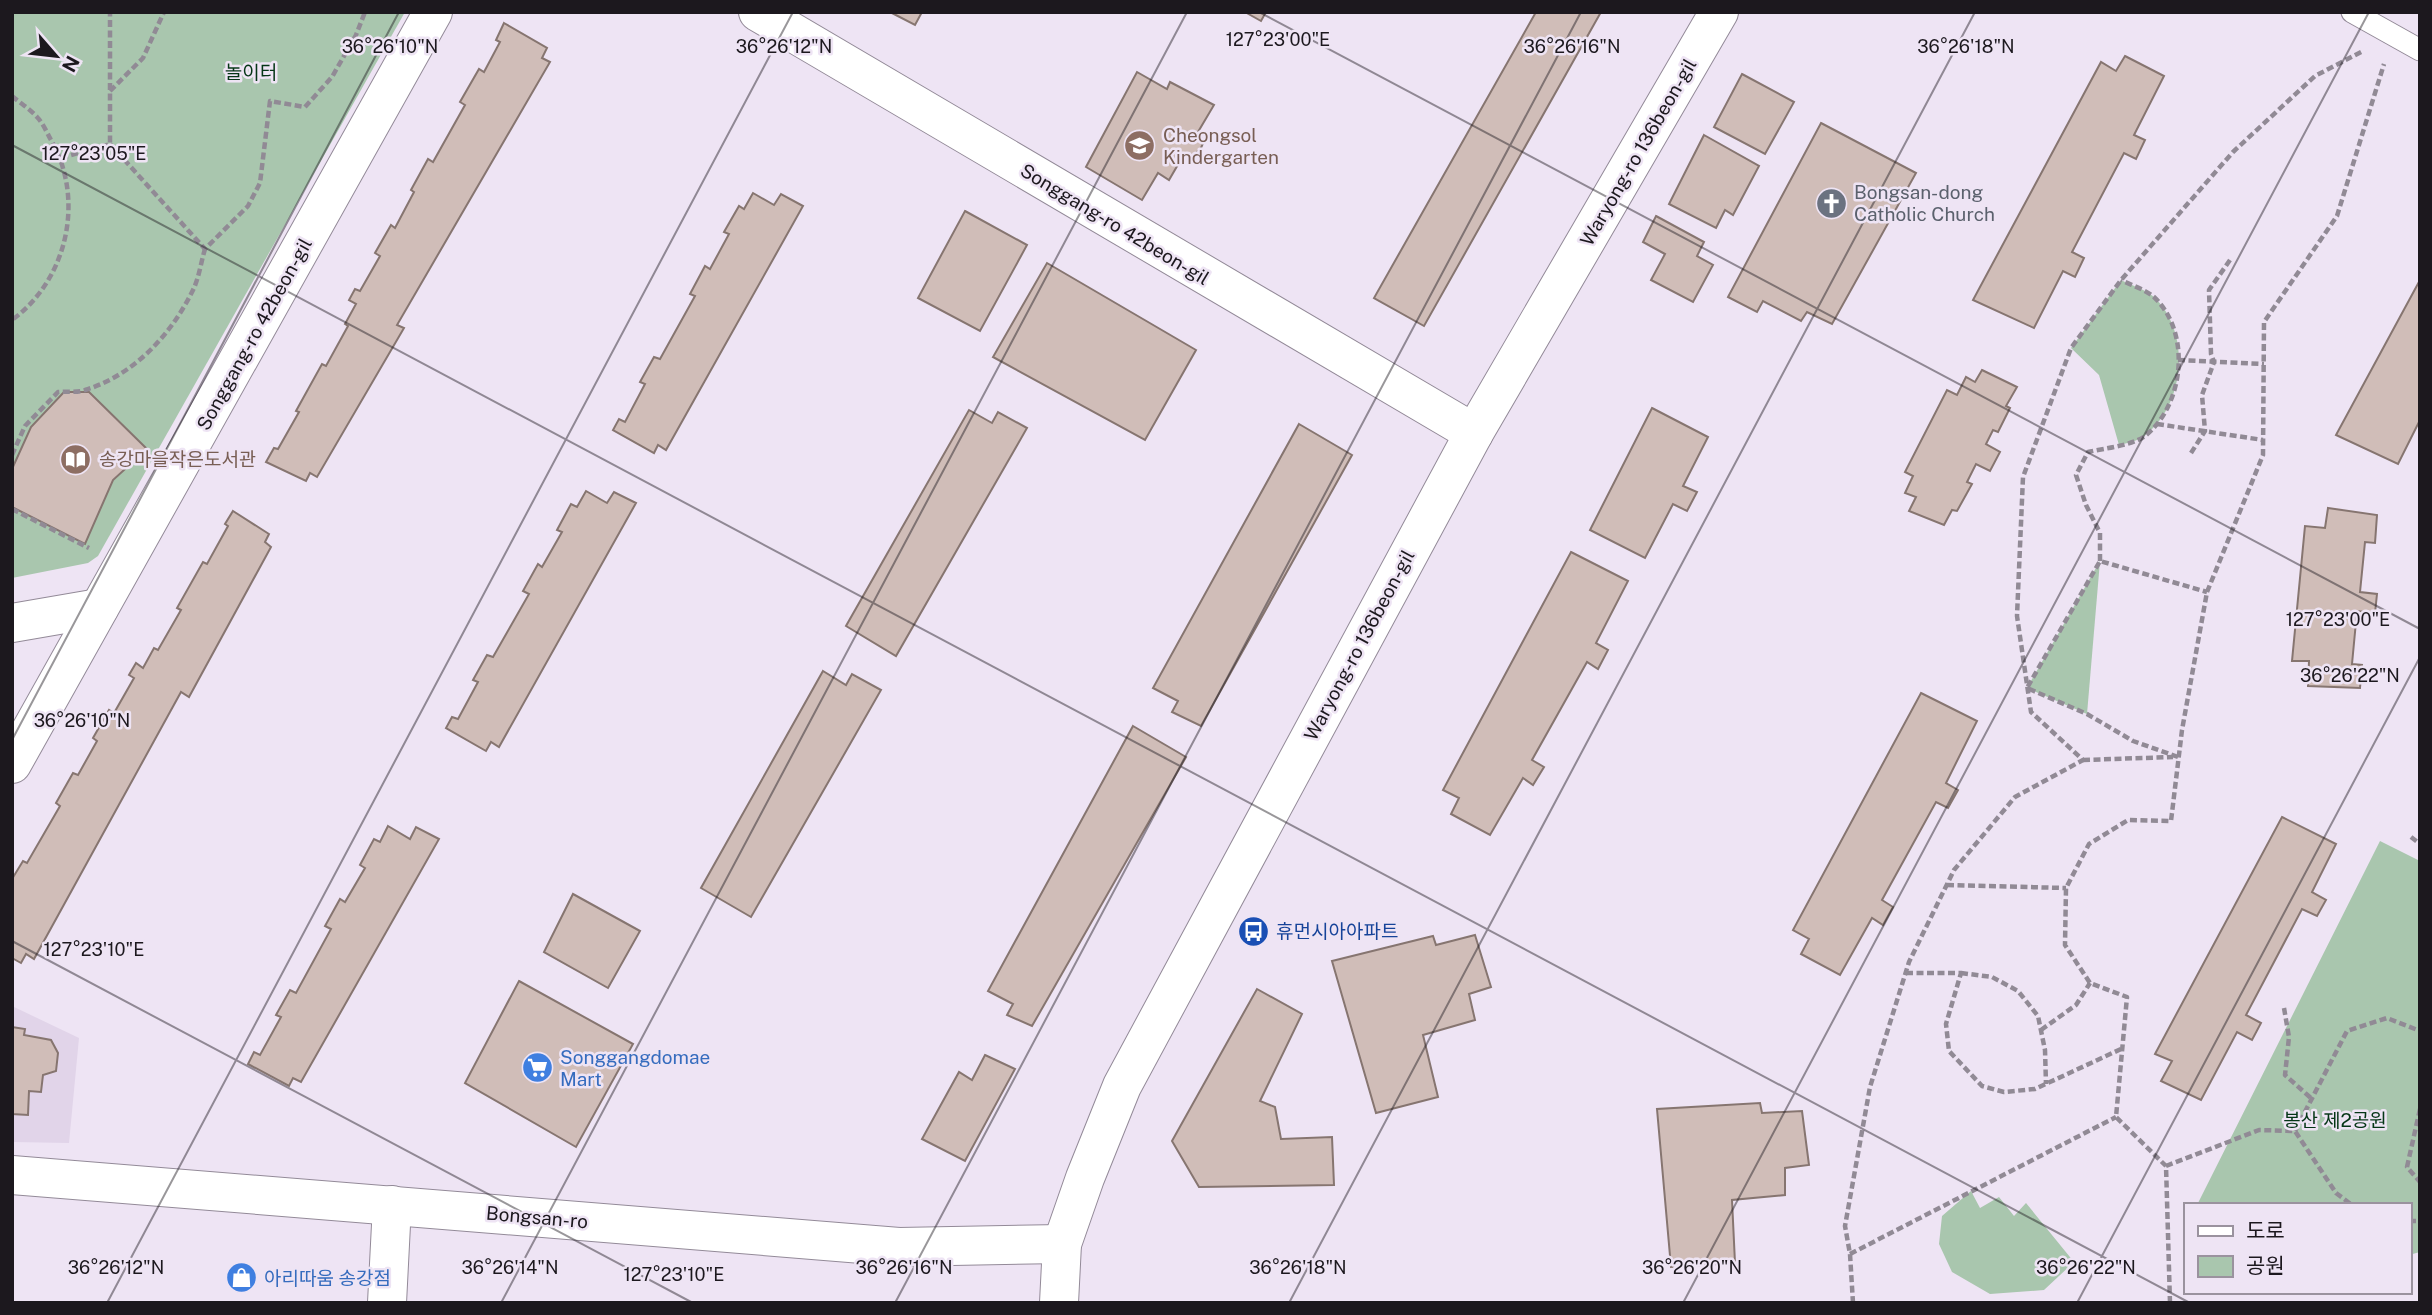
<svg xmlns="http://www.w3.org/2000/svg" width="2432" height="1315" font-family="'Public Sans','Noto Sans KR',sans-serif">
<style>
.built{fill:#e1d4e9}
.green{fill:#a9c6ae}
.building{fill:#d0bdb8;stroke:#867570;stroke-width:2}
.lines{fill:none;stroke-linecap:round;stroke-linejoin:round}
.lane-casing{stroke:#938a98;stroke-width:23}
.street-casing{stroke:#938a98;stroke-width:40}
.secondary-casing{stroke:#938a98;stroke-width:40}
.path{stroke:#918a95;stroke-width:4.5;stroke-dasharray:7 3.5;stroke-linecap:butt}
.lane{stroke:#fff;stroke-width:21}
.street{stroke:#fff;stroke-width:38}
.secondary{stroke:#fff;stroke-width:38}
.ticks{fill:none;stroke:#1c181e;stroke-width:2;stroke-opacity:0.45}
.labels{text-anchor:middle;stroke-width:5;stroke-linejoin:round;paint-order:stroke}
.park-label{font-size:19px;fill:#053616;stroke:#eee4f4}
.education-label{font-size:19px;fill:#785e54;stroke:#eee4f4;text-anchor:start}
.street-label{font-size:19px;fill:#1c181e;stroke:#eee4f4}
.worship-label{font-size:19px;fill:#5b616d;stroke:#eee4f4;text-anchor:start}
.transit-label{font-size:19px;fill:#164399;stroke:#eee4f4;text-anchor:start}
.shop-label{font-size:19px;fill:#366cbe;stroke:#eee4f4;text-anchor:start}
.ticks-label{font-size:18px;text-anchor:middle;fill:#1c181e;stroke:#eee4f4;stroke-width:5;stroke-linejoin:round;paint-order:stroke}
</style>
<rect width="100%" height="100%" fill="#eee4f4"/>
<polygon class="built" points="12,1006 79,1038 69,1143 12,1142"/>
<g class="green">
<polygon points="12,12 405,12 98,556 88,563 12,578"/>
<path d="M2121,280C2131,285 2146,290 2154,297C2192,333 2185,406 2144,436C2138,441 2127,443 2119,445L2099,375L2071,348Z"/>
<polygon points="2100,561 2087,714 2027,688"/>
<polygon points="2380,841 2420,861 2420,1252 2409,1255 2409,1205 2197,1205"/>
<polygon points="1971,1191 1980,1208 1999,1197 2014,1216 2026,1203 2074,1262 2044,1290 1990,1294 1952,1272 1939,1244 1942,1216"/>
</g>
<g class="building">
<polygon points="890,12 922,12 915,25"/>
<polygon points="1245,12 1266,12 1261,21"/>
<polygon points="1536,12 1601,12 1424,326 1374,298"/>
<polygon points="504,23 547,48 542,58 550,62 397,325 404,328 317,477 310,473 306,481 266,462 274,448 278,449 299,412 296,411 322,364 326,366 348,326 345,324 356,304 349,300 355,289 360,291 380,256 375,253 391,225 395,228 414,192 411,190 428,159 433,162 465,105 460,102 479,69 484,72 500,42 496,40"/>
<polygon points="2125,56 2164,76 2134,135 2145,140 2136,159 2124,153 2072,252 2084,258 2075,277 2063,271 2034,328 1973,300 2101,62 2116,71"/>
<polygon points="1137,72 1167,89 1170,82 1214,105 1198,132 1204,141 1201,148 1195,154 1183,156 1169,180 1158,173 1142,200 1086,167"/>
<polygon points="1742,74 1794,102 1765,154 1714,127"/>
<polygon points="1821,123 1916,173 1832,324 1807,312 1801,321 1763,301 1757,312 1728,297"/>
<polygon points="1704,135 1759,166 1733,215 1725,210 1716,228 1669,204"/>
<polygon points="753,193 774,205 781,194 803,206 666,450 658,445 654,453 613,430 619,419 625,422 645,384 640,382 654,357 660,359 695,296 690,294 705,266 710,269 729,234 724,232 739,206 744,209"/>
<polygon points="965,211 1027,245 980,331 918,298"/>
<polygon points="1656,216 1704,242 1697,256 1713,265 1693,302 1651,280 1665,254 1643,242"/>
<polygon points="1047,263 1196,350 1145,440 993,357"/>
<polygon points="2420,280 2420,420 2398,464 2336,435"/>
<polygon points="1982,370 2017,387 2006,406 2010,408 1998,432 1993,430 1986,444 2000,452 1990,471 1976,464 1967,482 1972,484 1957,511 1952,510 1944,525 1909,511 1916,497 1905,493 1913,476 1905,472 1947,390 1957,395 1966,377 1975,382"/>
<polygon points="64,392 89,392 147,449 113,480 85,544 12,507 12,469 31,427"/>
<polygon points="1652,408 1708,437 1683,486 1697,492 1687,511 1673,504 1645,558 1590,530"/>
<polygon points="969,410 992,423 998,412 1027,428 896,656 846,626"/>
<polygon points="1299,424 1352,455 1201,726 1172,712 1178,701 1153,688"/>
<polygon points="586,491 607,503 614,492 636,503 499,747 491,742 486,751 446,728 452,717 458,719 478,682 473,680 487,655 493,657 529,594 523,591 538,564 542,567 562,532 557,530 571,504 577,507"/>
<polygon points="2328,508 2377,515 2375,543 2365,542 2360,592 2377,594 2375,613 2357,611 2352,664 2362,665 2360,688 2308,686 2309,661 2292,661 2305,526 2325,528"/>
<polygon points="233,511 269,534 265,542 271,547 189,697 181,692 34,959 26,954 21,963 12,958 12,879 23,861 27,863 60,806 56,803 73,773 78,775 97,741 93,738 109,710 114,713 134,678 129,675 136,663 143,668 154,648 158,650 181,610 177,608 203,562 207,564 228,526 225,524"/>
<polygon points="1571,552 1628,581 1596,643 1608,650 1598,669 1587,662 1532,760 1544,767 1533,785 1523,778 1490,835 1451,814 1459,798 1443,790"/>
<polygon points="823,671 846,685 852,674 881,690 751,917 701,888"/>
<polygon points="1921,693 1977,721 1946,783 1958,790 1948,808 1936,802 1882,900 1893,907 1883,925 1872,918 1840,975 1801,954 1809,939 1793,930"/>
<polygon points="1133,726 1186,757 1032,1026 1007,1015 1013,1004 988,991"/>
<polygon points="2282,817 2336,844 2312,892 2326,900 2317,916 2302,909 2246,1015 2261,1023 2252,1040 2237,1032 2201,1100 2161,1081 2172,1061 2155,1054"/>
<polygon points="388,826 410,839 416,827 439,839 301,1082 293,1078 289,1086 248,1064 254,1052 260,1055 281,1017 276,1015 290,990 296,993 331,929 325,926 340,899 345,902 365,868 360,865 374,839 380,842"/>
<polygon points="573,894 640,931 608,988 544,952"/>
<polygon points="1475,935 1491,987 1469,994 1475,1020 1423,1035 1438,1097 1376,1113 1332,961 1433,936 1436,945"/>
<polygon points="519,981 633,1044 576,1147 465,1083"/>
<polygon points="1257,989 1302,1014 1260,1101 1275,1107 1281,1139 1332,1137 1334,1185 1199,1187 1172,1141"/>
<polygon points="12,1027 25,1029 24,1035 51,1040 58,1053 56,1071 43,1075 41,1092 29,1091 28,1115 12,1114"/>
<polygon points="985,1055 1015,1069 965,1161 922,1139 959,1072 972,1080"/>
<polygon points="1760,1103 1762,1113 1802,1111 1809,1165 1785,1168 1785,1195 1732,1200 1735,1263 1671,1267 1657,1109"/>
</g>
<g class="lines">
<defs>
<polyline id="lane" points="2352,12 2420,50"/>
<g id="street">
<polyline points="758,12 1474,433"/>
<polyline points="12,623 99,608"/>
<polyline points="12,764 433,12"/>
<polyline points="387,1303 392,1205"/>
</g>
<g id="secondary">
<polyline points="12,1175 899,1247 1062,1244"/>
<polyline points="1059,1303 1062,1244 1085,1178 1122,1086 1474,433 1719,12"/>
</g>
</defs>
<use href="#lane" class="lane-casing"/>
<use href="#street" class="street-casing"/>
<use href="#secondary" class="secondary-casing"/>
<g class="path">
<polyline points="110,91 143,58 164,12"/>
<path d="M12,96C20,103 30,109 37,117C43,123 47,133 51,140C85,199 68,279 12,320"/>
<polyline points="110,144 205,249 248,206 260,183 270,101 305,107 332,77 356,35 365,12"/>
<polyline points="61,158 110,144 110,12"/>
<polyline points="2178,360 2264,364"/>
<polyline points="2157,424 2263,440"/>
<polyline points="2191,453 2205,431 2202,395 2214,362 2211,354 2209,290 2230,260"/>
<path d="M12,455L25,426L58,392C67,391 77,393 85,390C134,375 171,335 193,290C199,278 201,262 205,249"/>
<polyline points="12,509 89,548"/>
<path d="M2100,561V533L2086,505L2076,475L2088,452C2105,448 2131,446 2145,436C2184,405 2192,333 2154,297C2146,290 2131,285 2121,280"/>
<polyline points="2178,757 2133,741 2087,714 2027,688 2100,561 2207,592"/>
<polyline points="2083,760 2173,757"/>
<polyline points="2411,837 2420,844"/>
<polyline points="1947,885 2066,888"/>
<polyline points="1906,973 1961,973 1946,1024 1949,1051 1982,1086 2004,1092 2035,1089 2121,1049"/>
<polyline points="1961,973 1992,977 2018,991 2038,1016 2045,1050 2046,1084"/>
<polyline points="2284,1008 2289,1037 2285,1075 2312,1099"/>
<polyline points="2041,1030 2076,1005 2090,983"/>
<polyline points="2420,1109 2407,1167 2420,1182"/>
<polyline points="2295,1131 2347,1031 2387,1018 2420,1031"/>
<polyline points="2166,1166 2259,1130 2295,1131 2336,1193 2352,1205"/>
<polyline points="2409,1221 2420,1221"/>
<polyline points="1850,1254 2116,1117"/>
<polyline points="1853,1303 1850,1254 1845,1226 1870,1087 1909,962 1954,870 2015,797 2083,760 2031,712 2017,616 2023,477 2071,348 2121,280 2233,152 2315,76 2363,51"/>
<polyline points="2170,1303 2166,1166 2116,1117 2127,997 2090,983 2065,945 2066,888 2089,844 2128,820 2171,821 2182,730 2207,592 2263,455 2264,322 2337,216 2384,64"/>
</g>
<use href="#lane" class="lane"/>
<use href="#street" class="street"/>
<use href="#secondary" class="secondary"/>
</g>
<path class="ticks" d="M1259,12L2420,629M12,145L2190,1303M12,740L399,12M12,941L693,1303M107,1303L793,12M501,1303L1187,12M895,1303L1581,12M1289,1303L1975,12M1683,1303L2369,12M2077,1303L2420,657"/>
<defs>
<symbol id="school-disc" viewBox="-11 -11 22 22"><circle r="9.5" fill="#8d6e63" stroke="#eee4f4"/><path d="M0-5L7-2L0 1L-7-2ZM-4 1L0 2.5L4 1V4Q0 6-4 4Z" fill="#fff"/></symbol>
<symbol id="church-disc" viewBox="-11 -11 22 22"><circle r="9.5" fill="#6b7280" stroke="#eee4f4"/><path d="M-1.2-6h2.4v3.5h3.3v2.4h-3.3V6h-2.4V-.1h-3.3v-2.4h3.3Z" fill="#fff"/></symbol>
<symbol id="library-disc" viewBox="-11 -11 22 22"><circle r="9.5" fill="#8d6e63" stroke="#eee4f4"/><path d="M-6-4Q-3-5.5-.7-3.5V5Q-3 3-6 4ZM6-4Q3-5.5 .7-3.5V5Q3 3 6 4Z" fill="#fff"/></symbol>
<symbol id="bus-disc" viewBox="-11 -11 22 22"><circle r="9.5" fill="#1a4fb4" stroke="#eee4f4"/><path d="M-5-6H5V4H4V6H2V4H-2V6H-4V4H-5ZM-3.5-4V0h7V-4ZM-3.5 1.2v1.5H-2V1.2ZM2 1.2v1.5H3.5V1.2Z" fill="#fff"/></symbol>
<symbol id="supermarket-disc" viewBox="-11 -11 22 22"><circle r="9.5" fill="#3f7fe0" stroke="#eee4f4"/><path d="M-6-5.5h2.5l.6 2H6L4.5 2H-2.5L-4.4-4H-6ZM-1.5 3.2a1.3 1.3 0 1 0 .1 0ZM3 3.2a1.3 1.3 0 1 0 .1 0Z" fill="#fff"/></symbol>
<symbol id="shop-disc" viewBox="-11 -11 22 22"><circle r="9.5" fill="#3f7fe0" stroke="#eee4f4"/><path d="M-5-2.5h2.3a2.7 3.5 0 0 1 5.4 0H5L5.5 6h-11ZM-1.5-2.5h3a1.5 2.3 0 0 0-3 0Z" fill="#fff"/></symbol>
</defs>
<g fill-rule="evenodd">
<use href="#school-disc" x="1122" y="128" width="35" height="35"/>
<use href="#church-disc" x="1814" y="186" width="35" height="35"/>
<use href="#library-disc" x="58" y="442" width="35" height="35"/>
<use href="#bus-disc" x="1236" y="914" width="35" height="35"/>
<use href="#supermarket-disc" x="520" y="1050" width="35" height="35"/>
<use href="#shop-disc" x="224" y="1260" width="35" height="35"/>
</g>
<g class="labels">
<g class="park-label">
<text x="251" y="79">놀이터</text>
<text x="2335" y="1127">봉산 제2공원</text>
</g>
<g class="education-label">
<text x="1163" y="142">Cheongsol<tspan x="1163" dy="22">Kindergarten</tspan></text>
<text x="99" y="466">송강마을작은도서관</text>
</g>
<g class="street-label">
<text transform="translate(1638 152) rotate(-60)" y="7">Waryong-ro 136beon-gil</text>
<text transform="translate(1115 224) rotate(31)" y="7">Songgang-ro 42beon-gil</text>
<text transform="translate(254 334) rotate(-61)" y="7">Songgang-ro 42beon-gil</text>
<text transform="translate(1359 645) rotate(-62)" y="7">Waryong-ro 136beon-gil</text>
<text transform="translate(537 1217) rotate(5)" y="7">Bongsan-ro</text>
</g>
<g class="worship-label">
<text x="1854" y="199">Bongsan-dong<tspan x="1854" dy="22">Catholic Church</tspan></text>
</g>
<g class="transit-label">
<text x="1276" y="938">휴먼시아아파트</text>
</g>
<g class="shop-label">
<text x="560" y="1064">Songgangdomae<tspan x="560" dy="22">Mart</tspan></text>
<text x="264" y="1285">아리따움 송강점</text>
</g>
</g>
<g class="ticks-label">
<text x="1278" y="46">127°23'00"E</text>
<text x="390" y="53">36°26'10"N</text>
<text x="784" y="53">36°26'12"N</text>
<text x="1572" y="53">36°26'16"N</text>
<text x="1966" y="53">36°26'18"N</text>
<text x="94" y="160">127°23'05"E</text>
<text x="2338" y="626">127°23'00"E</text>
<text x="2350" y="682">36°26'22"N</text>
<text x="82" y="727">36°26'10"N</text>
<text x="94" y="956">127°23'10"E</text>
<text x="116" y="1274">36°26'12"N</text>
<text x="510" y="1274">36°26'14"N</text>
<text x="904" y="1274">36°26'16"N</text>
<text x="1298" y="1274">36°26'18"N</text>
<text x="1692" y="1274">36°26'20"N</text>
<text x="2086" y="1274">36°26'22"N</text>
<text x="674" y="1281">127°23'10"E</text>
</g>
<rect width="2432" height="1315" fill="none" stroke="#1c181e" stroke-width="28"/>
<rect x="2184" y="1203" width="228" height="91" fill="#eee4f4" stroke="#9a929e" stroke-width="2"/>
<rect x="2198" y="1226" width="35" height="10" fill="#ffffff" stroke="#9a929e" stroke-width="2"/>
<text x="2246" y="1238" font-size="21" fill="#1c181e">도로</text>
<rect x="2198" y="1256" width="35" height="21" fill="#a9c6ae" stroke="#9a929e" stroke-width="2"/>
<text x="2246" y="1273" font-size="21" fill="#1c181e">공원</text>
<g transform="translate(56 56) rotate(118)" stroke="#eee4f4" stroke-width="5" paint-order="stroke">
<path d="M0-5L12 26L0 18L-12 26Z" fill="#1c181e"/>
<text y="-10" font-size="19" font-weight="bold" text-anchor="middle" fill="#1c181e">N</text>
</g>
</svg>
